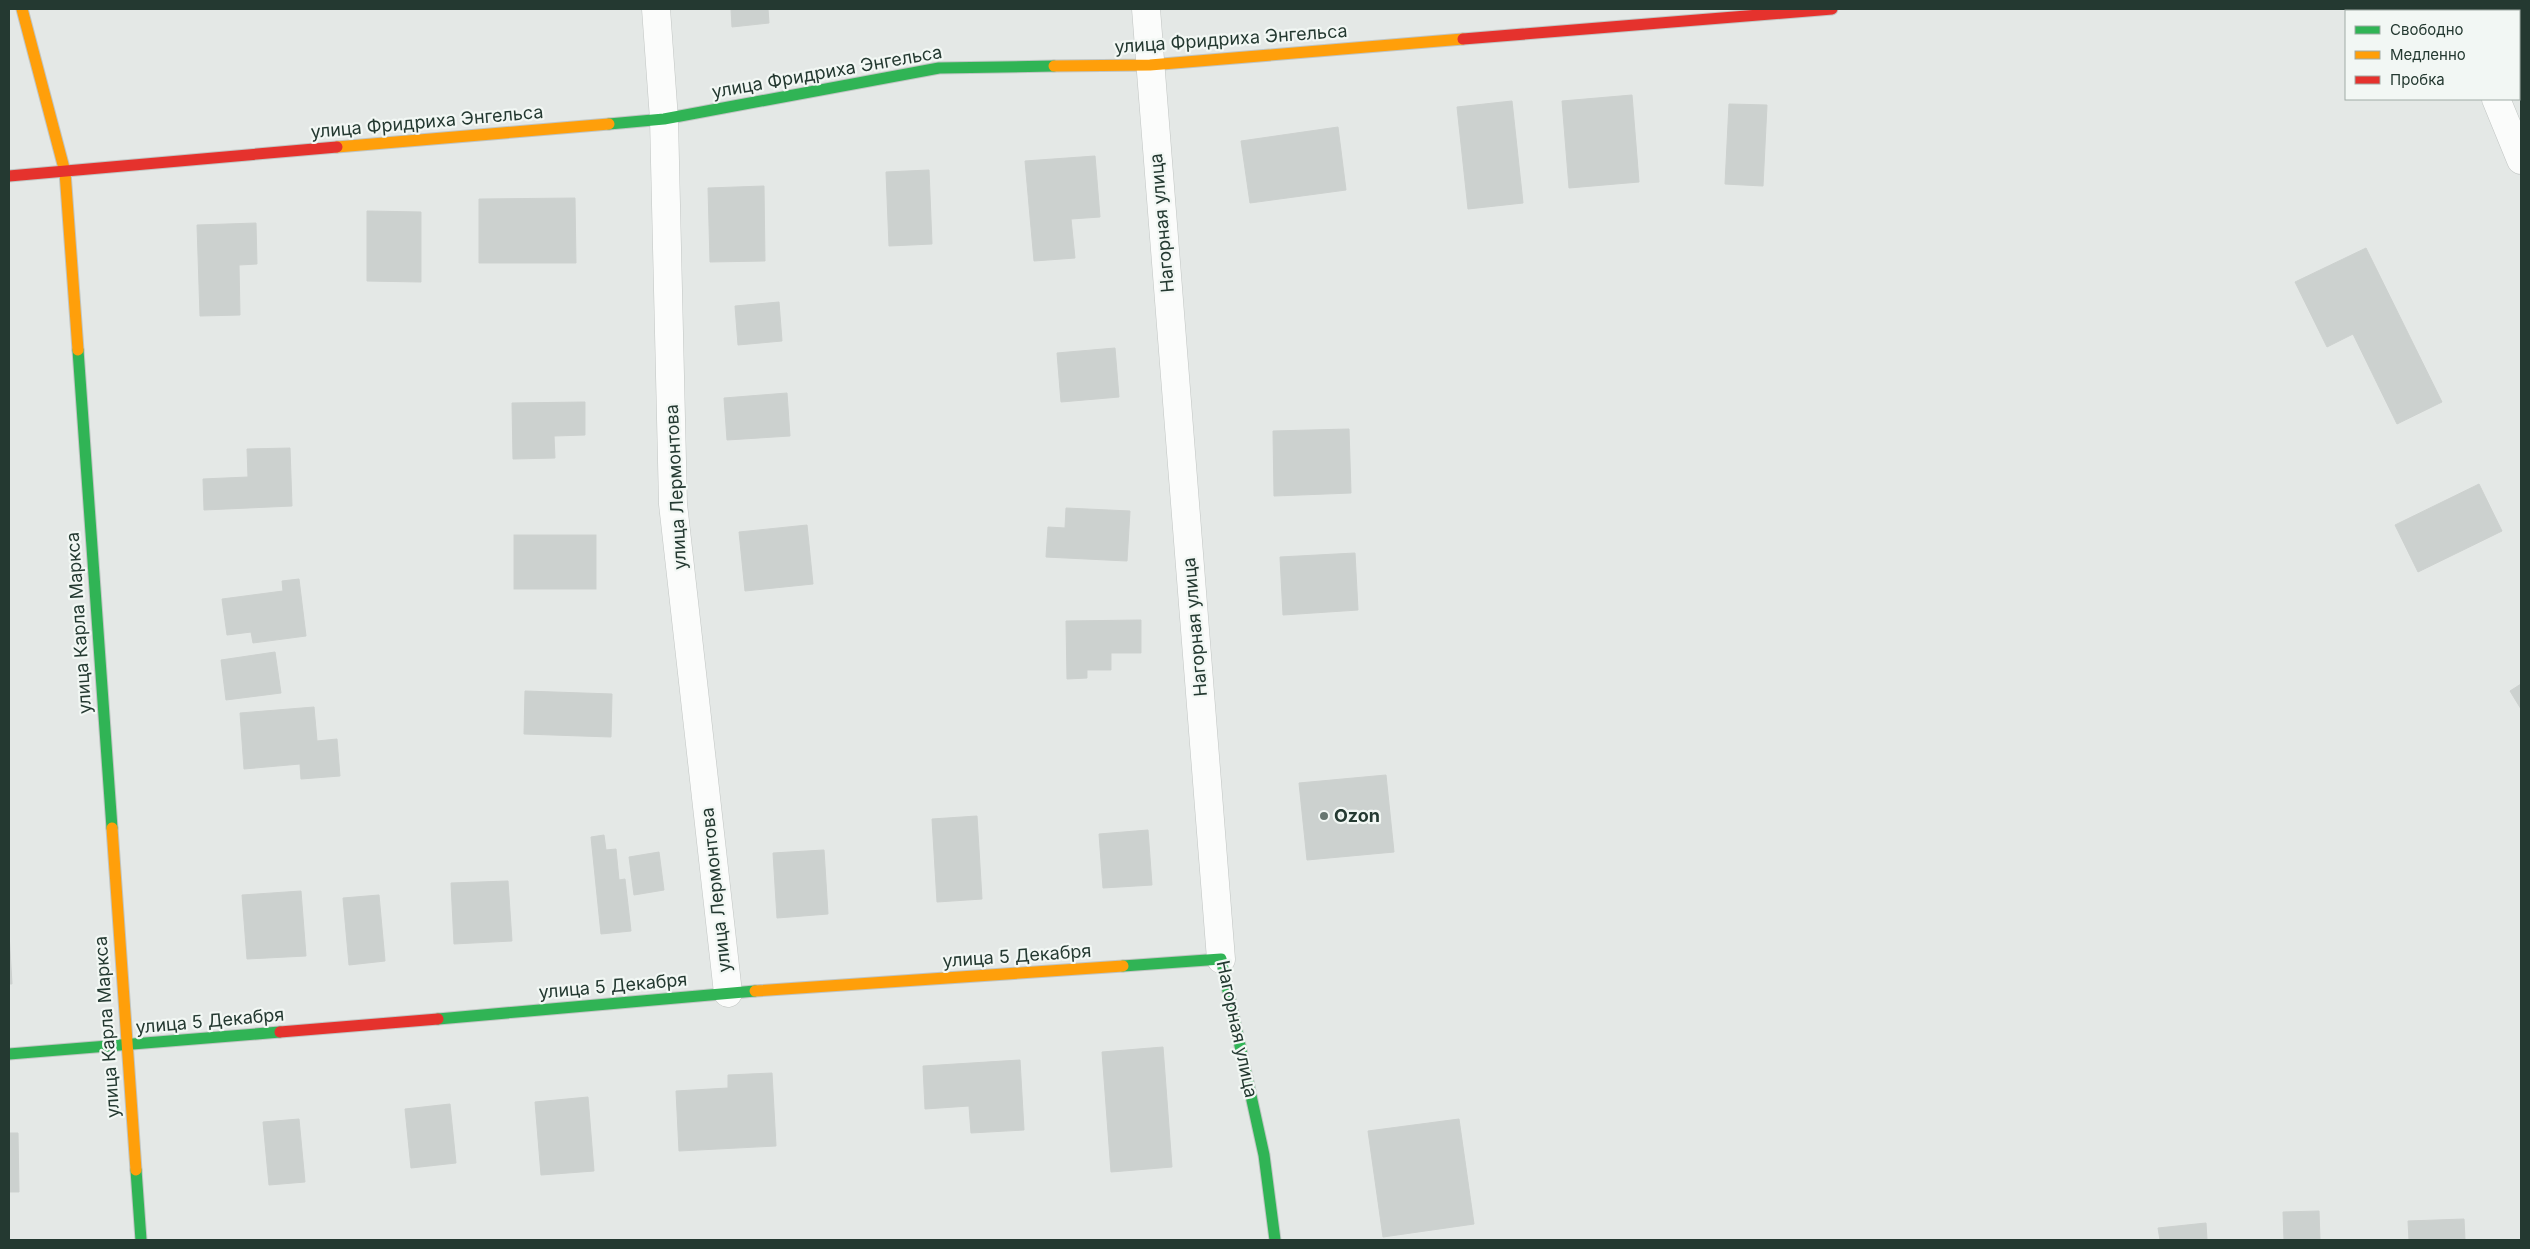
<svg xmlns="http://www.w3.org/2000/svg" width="2530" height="1249" font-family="Inter,sans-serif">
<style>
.building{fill:#ccd1cf;stroke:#cdd1cf}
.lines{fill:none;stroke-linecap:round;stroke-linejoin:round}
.street-casing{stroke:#c1c5c3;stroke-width:29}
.fast-casing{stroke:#c0c5c3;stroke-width:13}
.slow-casing{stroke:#c0c5c3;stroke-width:13}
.jam-casing{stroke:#c0c5c3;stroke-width:13}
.street{stroke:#fbfcfb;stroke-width:28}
.fast{stroke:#30b455;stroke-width:11}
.slow{stroke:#ff9f0a;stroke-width:11}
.jam{stroke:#e5322d;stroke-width:11}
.poi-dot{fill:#677670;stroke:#f2f7f4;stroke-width:2}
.labels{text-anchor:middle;stroke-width:4.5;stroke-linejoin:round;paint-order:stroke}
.street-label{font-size:18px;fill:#243931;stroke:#f2f7f4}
.poi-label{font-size:18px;font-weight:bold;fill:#243931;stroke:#f2f7f4;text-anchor:start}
</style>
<rect width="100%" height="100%" fill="#e4e8e6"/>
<g class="building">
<polygon points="731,9 768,9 769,23 732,27"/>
<polygon points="1632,95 1639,182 1569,188 1562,101"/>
<polygon points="1512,101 1523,203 1468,209 1457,107"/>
<polygon points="1729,104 1767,105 1763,186 1725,184"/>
<polygon points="1338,127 1346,190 1250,203 1241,141"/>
<polygon points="1095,156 1100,217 1071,219 1075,258 1034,261 1025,161"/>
<polygon points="929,170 932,244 889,246 886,172"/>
<polygon points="764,186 765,261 710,262 708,188"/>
<polygon points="575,198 576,263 479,263 479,199"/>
<polygon points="367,211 421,212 421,282 367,281"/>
<polygon points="256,223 257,264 239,265 240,315 200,316 197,225"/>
<polygon points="2366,248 2442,402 2397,424 2353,334 2327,347 2295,282"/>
<polygon points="779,302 782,341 738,345 735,306"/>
<polygon points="1115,348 1119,397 1061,402 1057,353"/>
<polygon points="787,393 790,436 727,440 724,398"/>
<polygon points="585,402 585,435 554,436 555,458 513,459 512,403"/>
<polygon points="1349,429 1351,493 1274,496 1273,431"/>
<polygon points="290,448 292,506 204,510 203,479 248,477 247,449"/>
<polygon points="2479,484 2502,531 2418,572 2395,525"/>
<polygon points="1066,508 1130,511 1127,561 1046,557 1048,527 1065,528"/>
<polygon points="807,525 813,584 745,591 739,532"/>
<rect x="514" y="535" width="82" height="54"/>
<polygon points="1355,553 1358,610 1283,615 1280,557"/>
<polygon points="299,579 306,636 253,643 251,632 227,635 222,599 283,591 282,581"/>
<polygon points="1141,620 1141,653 1111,653 1111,670 1087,670 1087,678 1067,679 1066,621"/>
<polygon points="275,652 281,693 226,700 221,660"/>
<polygon points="2521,684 2521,709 2510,691"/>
<polygon points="525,691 612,694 611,737 524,734"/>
<polygon points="314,707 317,741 337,739 340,776 301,779 300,764 244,769 240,713"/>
<polygon points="1386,775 1394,852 1307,860 1299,783"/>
<polygon points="977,816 982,899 937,902 932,819"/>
<polygon points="1148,830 1152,885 1103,888 1099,834"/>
<polygon points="604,835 606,850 616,849 619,880 625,879 631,931 601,934 591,837"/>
<polygon points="824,850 828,914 777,918 773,853"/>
<polygon points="659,852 664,890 634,895 629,857"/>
<polygon points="508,881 512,941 454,944 451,883"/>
<polygon points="301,891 306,956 247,959 242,895"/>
<polygon points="379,895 385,961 349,965 343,898"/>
<polygon points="9,933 12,984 9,984"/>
<polygon points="1163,1047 1172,1167 1111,1172 1102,1052"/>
<polygon points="1020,1060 1024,1130 971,1133 969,1106 925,1109 923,1066"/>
<polygon points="772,1073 776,1146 679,1151 676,1091 728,1088 728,1075"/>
<polygon points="588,1097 594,1171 541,1175 535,1102"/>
<polygon points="450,1104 456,1163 411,1168 405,1109"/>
<polygon points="299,1119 305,1182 269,1185 263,1122"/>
<polygon points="1459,1119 1474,1224 1383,1237 1368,1131"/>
<polygon points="9,1133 18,1133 19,1192 9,1192"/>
<polygon points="2319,1211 2320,1240 2284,1240 2283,1212"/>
<polygon points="2464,1219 2465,1240 2409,1240 2408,1221"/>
<polygon points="2206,1223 2207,1240 2160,1240 2158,1228"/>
</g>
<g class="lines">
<defs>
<g id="street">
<polyline points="656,9 664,119 673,504 728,993"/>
<polyline points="1146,9 1221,959"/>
<polyline points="2442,9 2445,11"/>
<polyline points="2496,99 2521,160"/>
</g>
<g id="fast">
<polyline points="609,124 664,119 939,68 1054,66"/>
<polyline points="78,350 112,828"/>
<polyline points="1123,966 1221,959 1264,1155 1275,1240"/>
<polyline points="438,1019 755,991"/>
<polyline points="9,1054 280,1032"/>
<polyline points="136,1170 141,1240"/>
</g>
<g id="slow">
<polyline points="22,9 65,172 78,350"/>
<polyline points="1054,66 1150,65 1463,39"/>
<polyline points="337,147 609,124"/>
<polyline points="112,828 136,1170"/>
<polyline points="755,991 1123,966"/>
</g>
<g id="jam">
<polyline points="1463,39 1832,9"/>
<polyline points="9,176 337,147"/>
<polyline points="280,1032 438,1019"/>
</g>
</defs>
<use href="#street" class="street-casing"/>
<use href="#fast" class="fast-casing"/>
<use href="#slow" class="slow-casing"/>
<use href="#jam" class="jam-casing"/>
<use href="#street" class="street"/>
<use href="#fast" class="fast"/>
<use href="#slow" class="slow"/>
<use href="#jam" class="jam"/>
</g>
<circle class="poi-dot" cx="1324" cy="816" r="5"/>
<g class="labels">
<g class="street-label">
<text transform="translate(1231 39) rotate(-4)" y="6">улица Фридриха Энгельса</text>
<text transform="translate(827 72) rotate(-10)" y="6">улица Фридриха Энгельса</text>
<text transform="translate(427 122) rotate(-5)" y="6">улица Фридриха Энгельса</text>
<text transform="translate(1162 223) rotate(-95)" y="6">Нагорная улица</text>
<text transform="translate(676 487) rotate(-93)" y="6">улица Лермонтова</text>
<text transform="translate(79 623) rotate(-94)" y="6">улица Карла Маркса</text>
<text transform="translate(1195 627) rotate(-95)" y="6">Нагорная улица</text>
<text transform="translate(716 890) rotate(-96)" y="6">улица Лермонтова</text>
<text transform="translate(1017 956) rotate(-4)" y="6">улица 5 Декабря</text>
<text transform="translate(613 986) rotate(-5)" y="6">улица 5 Декабря</text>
<text transform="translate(210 1021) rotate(-5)" y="6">улица 5 Декабря</text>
<text transform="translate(107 1027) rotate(-94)" y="6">улица Карла Маркса</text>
<text transform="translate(1237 1029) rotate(78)" y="6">Нагорная улица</text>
</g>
<g class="poi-label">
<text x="1334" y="822">Ozon</text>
</g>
</g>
<rect width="2530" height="1249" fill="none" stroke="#243931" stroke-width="20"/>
<rect x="2345" y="10" width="175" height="90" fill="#f2f7f4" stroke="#a0aba6"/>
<rect x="2355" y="26" width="25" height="8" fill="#30b455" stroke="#a0aba6"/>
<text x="2390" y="35" font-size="15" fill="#243931">Свободно</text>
<rect x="2355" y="51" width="25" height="8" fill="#ff9f0a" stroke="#a0aba6"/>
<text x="2390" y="60" font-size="15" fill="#243931">Медленно</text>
<rect x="2355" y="76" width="25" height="8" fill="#e5322d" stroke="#a0aba6"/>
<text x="2390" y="85" font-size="15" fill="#243931">Пробка</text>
</svg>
